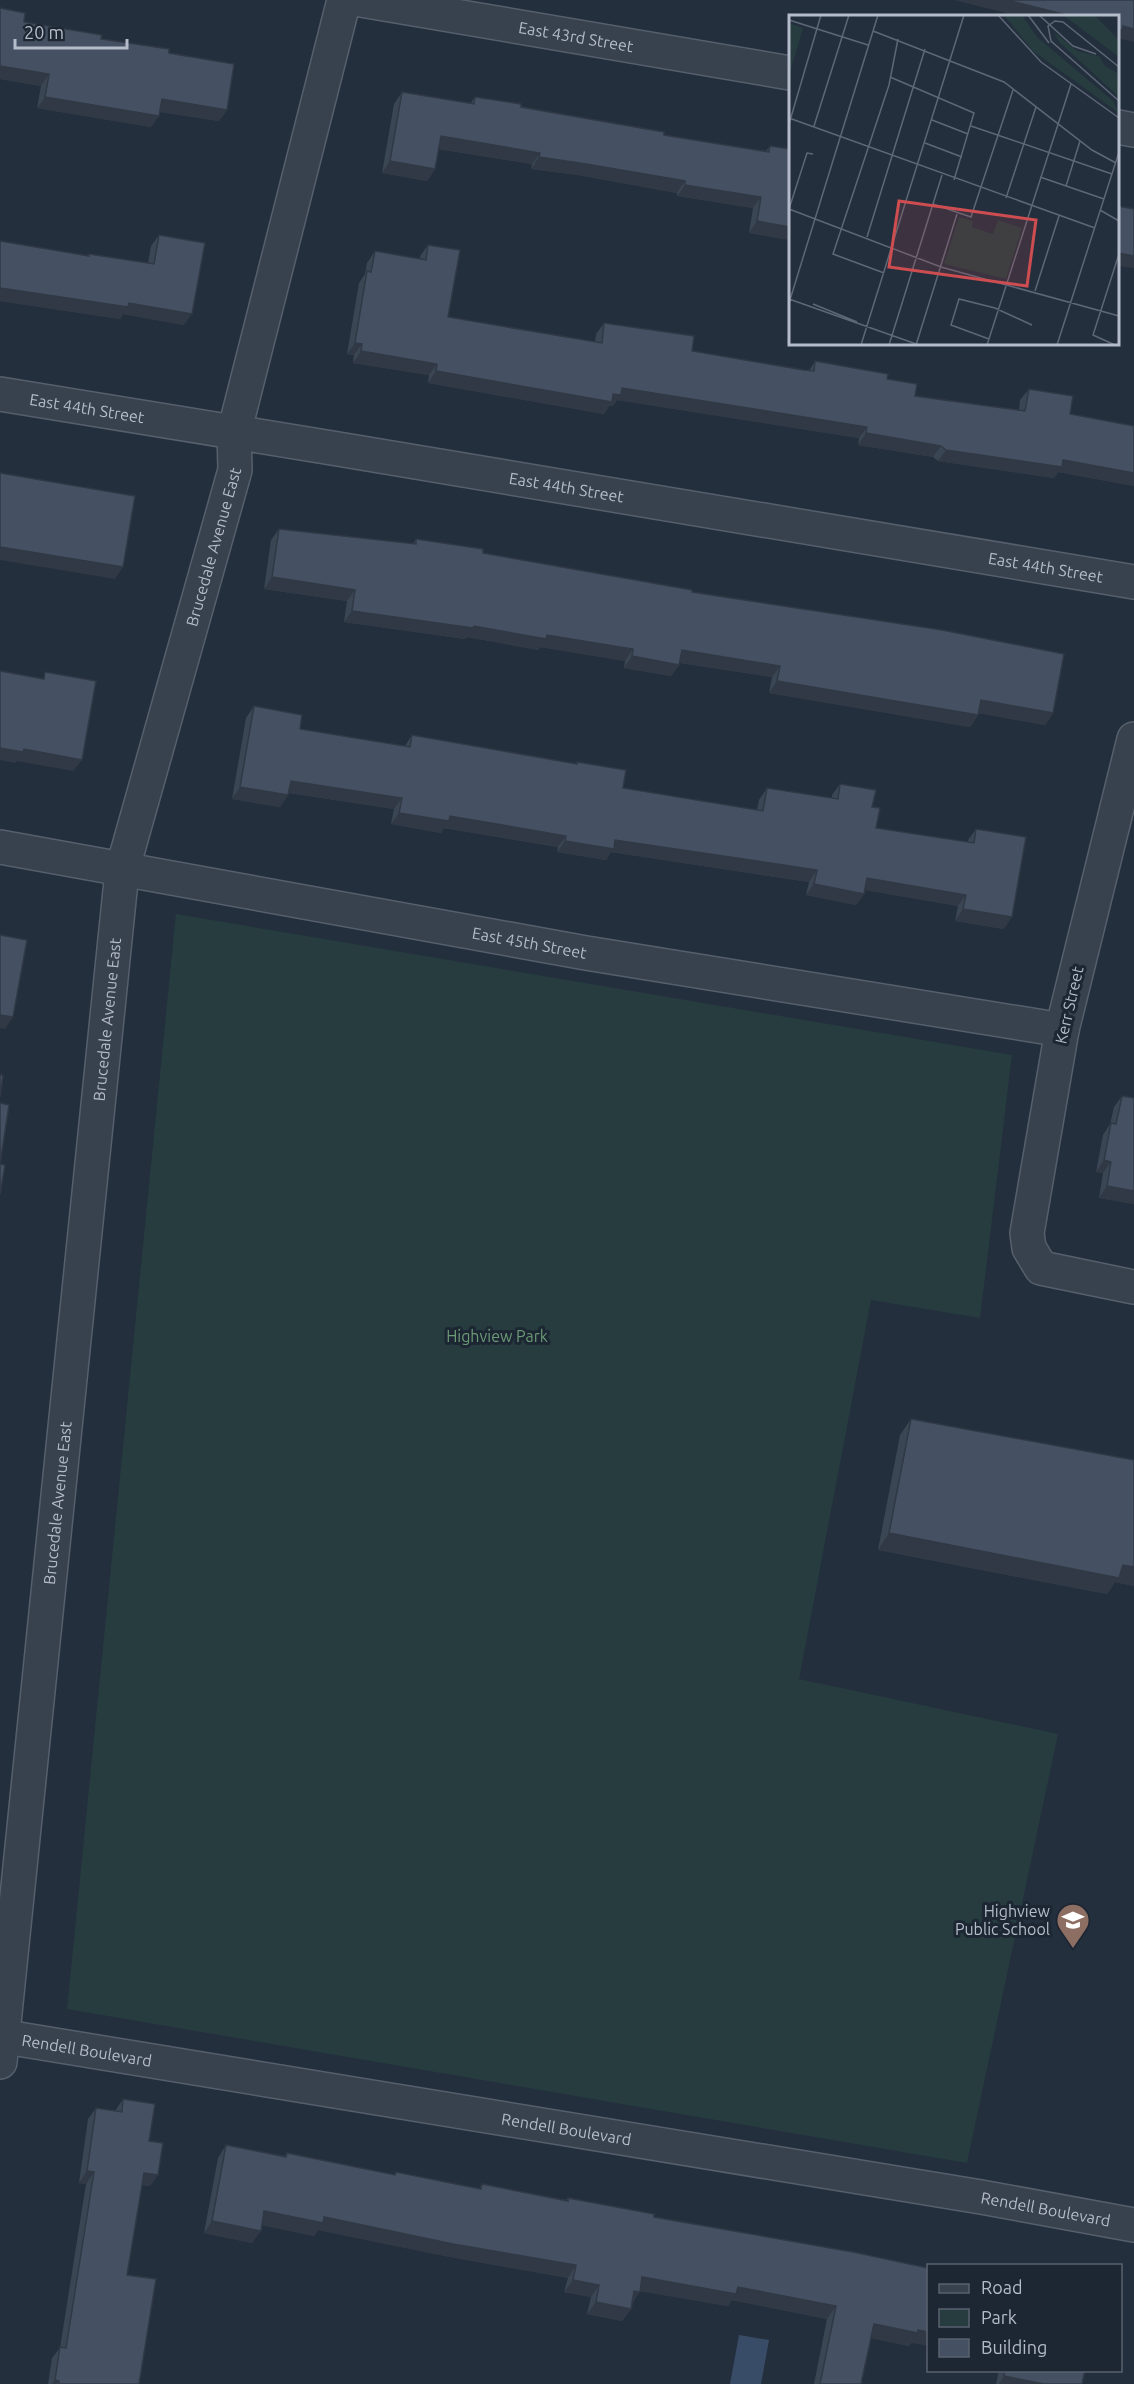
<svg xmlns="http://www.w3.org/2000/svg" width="1134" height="2384" font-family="Ubuntu,sans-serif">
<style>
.green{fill:#263c3f}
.water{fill:#394c67}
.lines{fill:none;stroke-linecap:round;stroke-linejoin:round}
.minor-casing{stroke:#565f6c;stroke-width:36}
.minor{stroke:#38414e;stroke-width:33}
.wall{fill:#3b4654}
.shaded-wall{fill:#303945}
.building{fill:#455162;stroke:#303945;stroke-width:1.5}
.labels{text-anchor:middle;stroke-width:6;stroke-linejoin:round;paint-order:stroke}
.street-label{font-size:16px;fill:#b4bcc9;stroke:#1d2633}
.park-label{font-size:16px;fill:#6b9a76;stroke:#1d2633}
.poi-label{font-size:16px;fill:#b4bcc9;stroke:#1d2633;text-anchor:end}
.inset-road{fill:none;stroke:#5e6776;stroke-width:1.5}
.view{fill:#ce4d50;fill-opacity:0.15;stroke:#ce4d50;stroke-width:3}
.inset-edge{fill:none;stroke:#b4bcc9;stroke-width:3}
</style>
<rect width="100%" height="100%" fill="#242f3e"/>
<polygon class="green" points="176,914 1012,1055 980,1318 871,1300 799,1679 1058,1734 967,2163 67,2009"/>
<polygon class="water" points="739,2335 769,2340 761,2384 730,2384"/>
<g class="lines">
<defs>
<g id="minor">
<path id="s1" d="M361,0L790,73"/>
<polyline points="1118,127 1134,130"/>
<path id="s2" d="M0,394L338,449L1134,582"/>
<polyline points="1134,739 1062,1030 1027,1233 1029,1248 1041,1268 1134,1287"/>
<path id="s3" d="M0,847L586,953L1062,1030"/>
<path id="s4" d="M0,2036L981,2197L1134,2225"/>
<path id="s5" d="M0,2062L122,871L235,470L234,433L344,0"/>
</g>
</defs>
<use href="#minor" class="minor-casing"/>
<use href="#minor" class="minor"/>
</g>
<g class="wall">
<polygon points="0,8 24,22 169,53 227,110 219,121 160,112 151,127 37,108 41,86 0,79"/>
<polygon points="402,92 470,104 475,97 664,135 766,151 770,146 790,240 749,233 753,208 677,196 677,193 578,175 531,169 532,164 438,149 435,169 427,181 382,173 394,104"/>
<polygon points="159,235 184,325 123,314 120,319 0,301 0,241 88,256 89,254 148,263 151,246"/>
<polygon points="428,245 448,317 595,342 596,334 604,323 692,351 809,371 815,361 887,379 915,396 1019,410 1020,400 1029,389 1070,414 1134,426 1134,486 1058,472 1054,478 938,461 933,457 858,445 859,438 617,400 613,406 609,406 604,414 428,383 429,375 353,363 354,355 347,354 359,283 365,274 367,263 375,251 420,259 420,256"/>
<polygon points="279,529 413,544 416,539 483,553 692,592 1053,713 1045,725 978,713 978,715 970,727 769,693 772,677 680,663 679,665 671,676 624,668 625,661 540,647 538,650 467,637 465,639 344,622 347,601 264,589 271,540"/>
<polygon points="254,706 300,729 405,746 412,735 576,764 577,762 623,788 757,810 759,800 767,788 832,798 832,795 840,784 872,807 876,828 968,842 968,840 976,829 1004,929 955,921 958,906 865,890 864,894 856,905 806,895 809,882 611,852 606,860 557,852 558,847 444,828 441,833 391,824 394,809 289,793 288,795 280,807 232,799 246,718"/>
<polygon points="1122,1096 1134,1098 1134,1204 1099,1198 1103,1173 1096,1172 1103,1135 1110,1124 1114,1107"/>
<polygon points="911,1419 1134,1460 1134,1586 1115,1582 1107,1594 878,1550 900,1435"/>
<polygon points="123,2099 149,2141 158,2175 150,2186 142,2185 127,2275 139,2384 48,2384 52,2358 60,2348 86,2184 79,2183 88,2119 96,2108 115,2111"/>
<polygon points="226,2145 285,2156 287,2153 394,2175 396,2172 479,2189 482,2184 566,2200 568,2198 654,2217 911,2343 909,2346 871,2338 861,2384 814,2384 827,2319 732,2300 728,2306 640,2291 633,2302 631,2309 622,2321 587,2314 591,2297 564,2292 568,2278 445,2256 318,2230 314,2236 262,2225 252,2243 204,2233 218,2158"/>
<polygon points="999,2370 1087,2370 1084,2375 1082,2384 996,2384"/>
</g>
<g class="shaded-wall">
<polygon points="954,0 1007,0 1071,16 1018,16"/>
<polygon points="1123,26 1134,29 1134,42 1118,38 1118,29"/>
<polygon points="0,66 49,74 41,86 0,79"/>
<polygon points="45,97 159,116 151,127 37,108"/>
<polygon points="162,99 227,110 219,121 154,111"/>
<polygon points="441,136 540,153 532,164 433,148"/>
<polygon points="539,157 586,164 685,181 677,193 578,175 531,169"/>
<polygon points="390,161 435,169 427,181 382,173"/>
<polygon points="685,185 761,197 753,208 677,196"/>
<polygon points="757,221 790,227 790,240 749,233"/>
<polygon points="1118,253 1134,256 1134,268 1118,266"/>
<polygon points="0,288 129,303 192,314 184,325 123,314 120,319 0,301"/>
<polygon points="355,343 362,344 354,355 347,354"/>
<polygon points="361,351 437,364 429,375 353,363"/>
<polygon points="436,371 613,394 622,388 867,427 859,438 617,400 613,406 609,406 604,414 428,383"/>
<polygon points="866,433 941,446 933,457 858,445"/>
<polygon points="946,450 1063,460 1134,473 1134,486 1058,472 1054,478 938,461"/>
<polygon points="0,547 123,567 115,579 0,560"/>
<polygon points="272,577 355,590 347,601 264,589"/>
<polygon points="352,611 547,635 633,649 625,661 540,647 538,650 467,637 465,639 344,622"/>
<polygon points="682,650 780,666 772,677 674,662"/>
<polygon points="632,656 679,665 671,676 624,668"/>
<polygon points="777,681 978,715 970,727 769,693"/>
<polygon points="981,700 1053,713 1045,725 972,712"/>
<polygon points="0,748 24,749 82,760 73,771 17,761 15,763 0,760"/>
<polygon points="291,781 402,798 394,809 283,792"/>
<polygon points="240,787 288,795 280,807 232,799"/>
<polygon points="399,813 450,816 566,836 558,847 444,828 441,833 391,824"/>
<polygon points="615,840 817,870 809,882 611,852 606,860 557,852 565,841"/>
<polygon points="867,878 966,895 958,906 859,889"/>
<polygon points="814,884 864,894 856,905 806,895"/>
<polygon points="963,909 1012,917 1004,929 955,921"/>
<polygon points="0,1015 13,1017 5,1029 0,1028"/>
<polygon points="1104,1160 1111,1162 1103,1173 1096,1172"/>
<polygon points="1107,1186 1134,1191 1134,1204 1099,1198"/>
<polygon points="889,1533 1134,1567 1134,1586 1115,1582 1107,1594 878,1550"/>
<polygon points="87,2171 94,2172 86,2184 79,2183"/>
<polygon points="144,2173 158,2175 150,2186 136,2184"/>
<polygon points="264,2211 324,2217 576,2265 568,2278 445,2256 318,2230 314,2236 256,2224"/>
<polygon points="212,2221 261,2231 252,2243 204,2233"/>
<polygon points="642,2277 738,2287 836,2306 827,2319 732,2300 728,2306 634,2290"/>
<polygon points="573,2280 599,2285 591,2297 564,2292"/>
<polygon points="634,2291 640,2292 631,2304"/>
<polygon points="596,2302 631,2309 622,2321 587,2314"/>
<polygon points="874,2324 928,2332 928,2346 911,2343 909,2346 865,2337"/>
<polygon points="1004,2376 1044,2384 999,2384"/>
<polygon points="55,2380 59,2381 57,2384 52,2384"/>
</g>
<g class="building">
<polygon points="1007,0 1134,0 1134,29 1123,26 1122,30 1118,29 1118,16 1071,16"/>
<polygon points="0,8 25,13 24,22 102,35 101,39 169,49 169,53 234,64 227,110 162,99 159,116 45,97 49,74 0,66"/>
<polygon points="402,92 474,104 475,97 521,104 521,107 664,132 664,135 769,152 770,146 790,149 790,227 757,221 761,197 685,185 685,181 586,164 539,157 540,153 441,136 435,169 390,161"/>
<polygon points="1118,206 1134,209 1134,256 1118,253"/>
<polygon points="159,235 205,243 192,314 129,303 128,307 0,288 0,241 89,256 89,254 154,264"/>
<polygon points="428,245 460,250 448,317 602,343 604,323 694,336 692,351 804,370 814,371 815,361 888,374 887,379 917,384 915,396 1025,411 1029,389 1073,396 1070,414 1134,426 1134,473 1063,460 1062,467 946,450 941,446 866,433 867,427 622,388 621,395 613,394 612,402 436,371 437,364 361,351 362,344 355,343 367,271 371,272 375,251 426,260"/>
<polygon points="0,473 135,496 123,567 0,547"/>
<polygon points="279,529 416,544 416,539 483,549 483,553 692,590 692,592 942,630 1064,654 1053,713 981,700 978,715 777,681 780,666 682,650 679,665 632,656 633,649 547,635 546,639 474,626 473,628 352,611 355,590 272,577"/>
<polygon points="0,671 44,679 45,672 96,681 82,760 24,749 23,752 0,748"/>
<polygon points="254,706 302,715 300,729 410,747 412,735 577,764 577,762 626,770 623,788 763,811 767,788 838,799 840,784 876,790 872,807 880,808 876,828 974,843 976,829 1026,837 1012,917 963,909 966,895 867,878 864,894 814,884 817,870 615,840 614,849 565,841 566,836 450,816 449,821 399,813 402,798 291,781 288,795 240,787"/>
<polygon points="0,935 27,940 13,1017 0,1015"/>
<polygon points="0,1075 3,1075 0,1097"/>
<polygon points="1122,1096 1134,1098 1134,1191 1107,1186 1111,1162 1104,1160 1111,1123 1116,1124"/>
<polygon points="0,1103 9,1105 0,1164 5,1165 0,1194"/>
<polygon points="911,1419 1134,1460 1134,1567 1123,1565 1119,1578 889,1533"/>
<polygon points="123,2099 155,2104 149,2141 163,2143 158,2175 144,2173 127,2275 156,2279 139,2384 59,2384 59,2381 55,2380 60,2347 66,2348 94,2172 87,2171 96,2108 122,2112"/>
<polygon points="226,2145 286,2157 287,2153 395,2175 396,2172 481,2189 482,2184 568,2201 568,2198 654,2214 654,2217 853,2252 928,2268 928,2332 918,2330 918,2333 874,2324 861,2384 820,2384 836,2306 738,2287 736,2294 642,2277 640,2292 634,2291 631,2309 596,2302 599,2285 573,2280 576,2265 453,2244 324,2217 323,2223 264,2211 261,2231 212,2221"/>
<polygon points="1005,2370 1085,2370 1082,2384 1044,2384 1004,2376"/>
</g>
<defs>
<symbol id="school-pin" viewBox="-11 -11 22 30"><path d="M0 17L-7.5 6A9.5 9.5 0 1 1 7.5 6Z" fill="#8d6e63" stroke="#1d2633"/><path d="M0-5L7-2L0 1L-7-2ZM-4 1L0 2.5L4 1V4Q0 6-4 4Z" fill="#fff"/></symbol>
</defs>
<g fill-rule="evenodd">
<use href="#school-pin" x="1054" y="1901" width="38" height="52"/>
</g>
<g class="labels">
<g class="street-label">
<text dy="6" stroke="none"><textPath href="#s1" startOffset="218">East 43rd Street</textPath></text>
<text dy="6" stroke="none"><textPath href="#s2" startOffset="88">East 44th Street</textPath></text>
<text dy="6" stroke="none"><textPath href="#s2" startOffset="574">East 44th Street</textPath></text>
<text dy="6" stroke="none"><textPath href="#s5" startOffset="1534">Brucedale Avenue East</textPath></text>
<text dy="6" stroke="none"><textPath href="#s2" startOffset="1060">East 44th Street</textPath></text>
<text dy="6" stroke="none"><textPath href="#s3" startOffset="538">East 45th Street</textPath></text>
<text transform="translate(1069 1005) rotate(-77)" y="6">Kerr Street</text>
<text dy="6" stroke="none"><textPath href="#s5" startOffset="1048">Brucedale Avenue East</textPath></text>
<text dy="6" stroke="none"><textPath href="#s5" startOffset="562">Brucedale Avenue East</textPath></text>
<text dy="6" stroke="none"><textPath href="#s4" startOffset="88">Rendell Boulevard</textPath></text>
<text dy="6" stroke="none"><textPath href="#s4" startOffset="574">Rendell Boulevard</textPath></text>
<text dy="6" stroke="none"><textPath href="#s4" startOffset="1060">Rendell Boulevard</textPath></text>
</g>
<g class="park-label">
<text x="497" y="1342">Highview Park</text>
</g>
<g class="poi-label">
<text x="1050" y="1917">Highview<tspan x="1050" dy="18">Public School</tspan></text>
</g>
</g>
<g transform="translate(789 15)">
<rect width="330" height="330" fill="#242f3e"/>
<path d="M215,0H233L248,22L324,86L330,98L244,36ZM274,0H305L330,25V42ZM0,8L14,13L0,61ZM265,17L288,36L310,41L316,51L330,59V82L270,27ZM170,202L184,206L183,212L204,219L209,205L233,213L217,264L155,249Z" fill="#263c3f"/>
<path class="inset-road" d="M209,0L252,47L330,103M239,0L260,28M250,0L284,31L307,39M0,5L79,30M84,16L215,67L303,135L327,148M330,52L274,7L266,6L259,11L262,26L330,86M101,62L185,98L165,165M0,103L306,213M143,105L179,119M0,109L32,0M25,111L60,0M182,111L323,159M136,128L173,142M251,162L315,184M277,171L291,126M217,183L247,92M144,189L182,202L224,75M0,194L152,252L330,301M0,194L18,138L24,139M311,195L330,206M78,222L136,34M95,258L44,239L100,70L109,24M246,276L270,201M0,284L130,330M0,288L89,0M24,289L68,307M200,324L162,310L170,284L206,293L243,310M72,330L175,0M100,330L153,160M127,330L168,199M198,330L282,69M268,330L330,137M326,330L304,320L330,239"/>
<path class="view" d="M110,186L247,205L238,271L100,252Z"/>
<rect width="330" height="330" class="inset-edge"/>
</g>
<rect x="927" y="2264" width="195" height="108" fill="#1d2633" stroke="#59626f" stroke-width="1.5"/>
<rect x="939" y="2284" width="30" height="9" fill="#38414e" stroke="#59626f" stroke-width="1.5"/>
<text x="981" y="2294" font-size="18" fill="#b4bcc9">Road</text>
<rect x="939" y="2309" width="30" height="18" fill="#263c3f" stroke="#59626f" stroke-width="1.5"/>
<text x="981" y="2324" font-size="18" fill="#b4bcc9">Park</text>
<rect x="939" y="2339" width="30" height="18" fill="#455162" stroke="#59626f" stroke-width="1.5"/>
<text x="981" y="2354" font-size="18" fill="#b4bcc9">Building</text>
<path d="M15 39v9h112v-9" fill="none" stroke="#b4bcc9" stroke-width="3"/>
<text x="24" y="39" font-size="18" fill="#b4bcc9" stroke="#1d2633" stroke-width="4.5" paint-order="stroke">20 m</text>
</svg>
